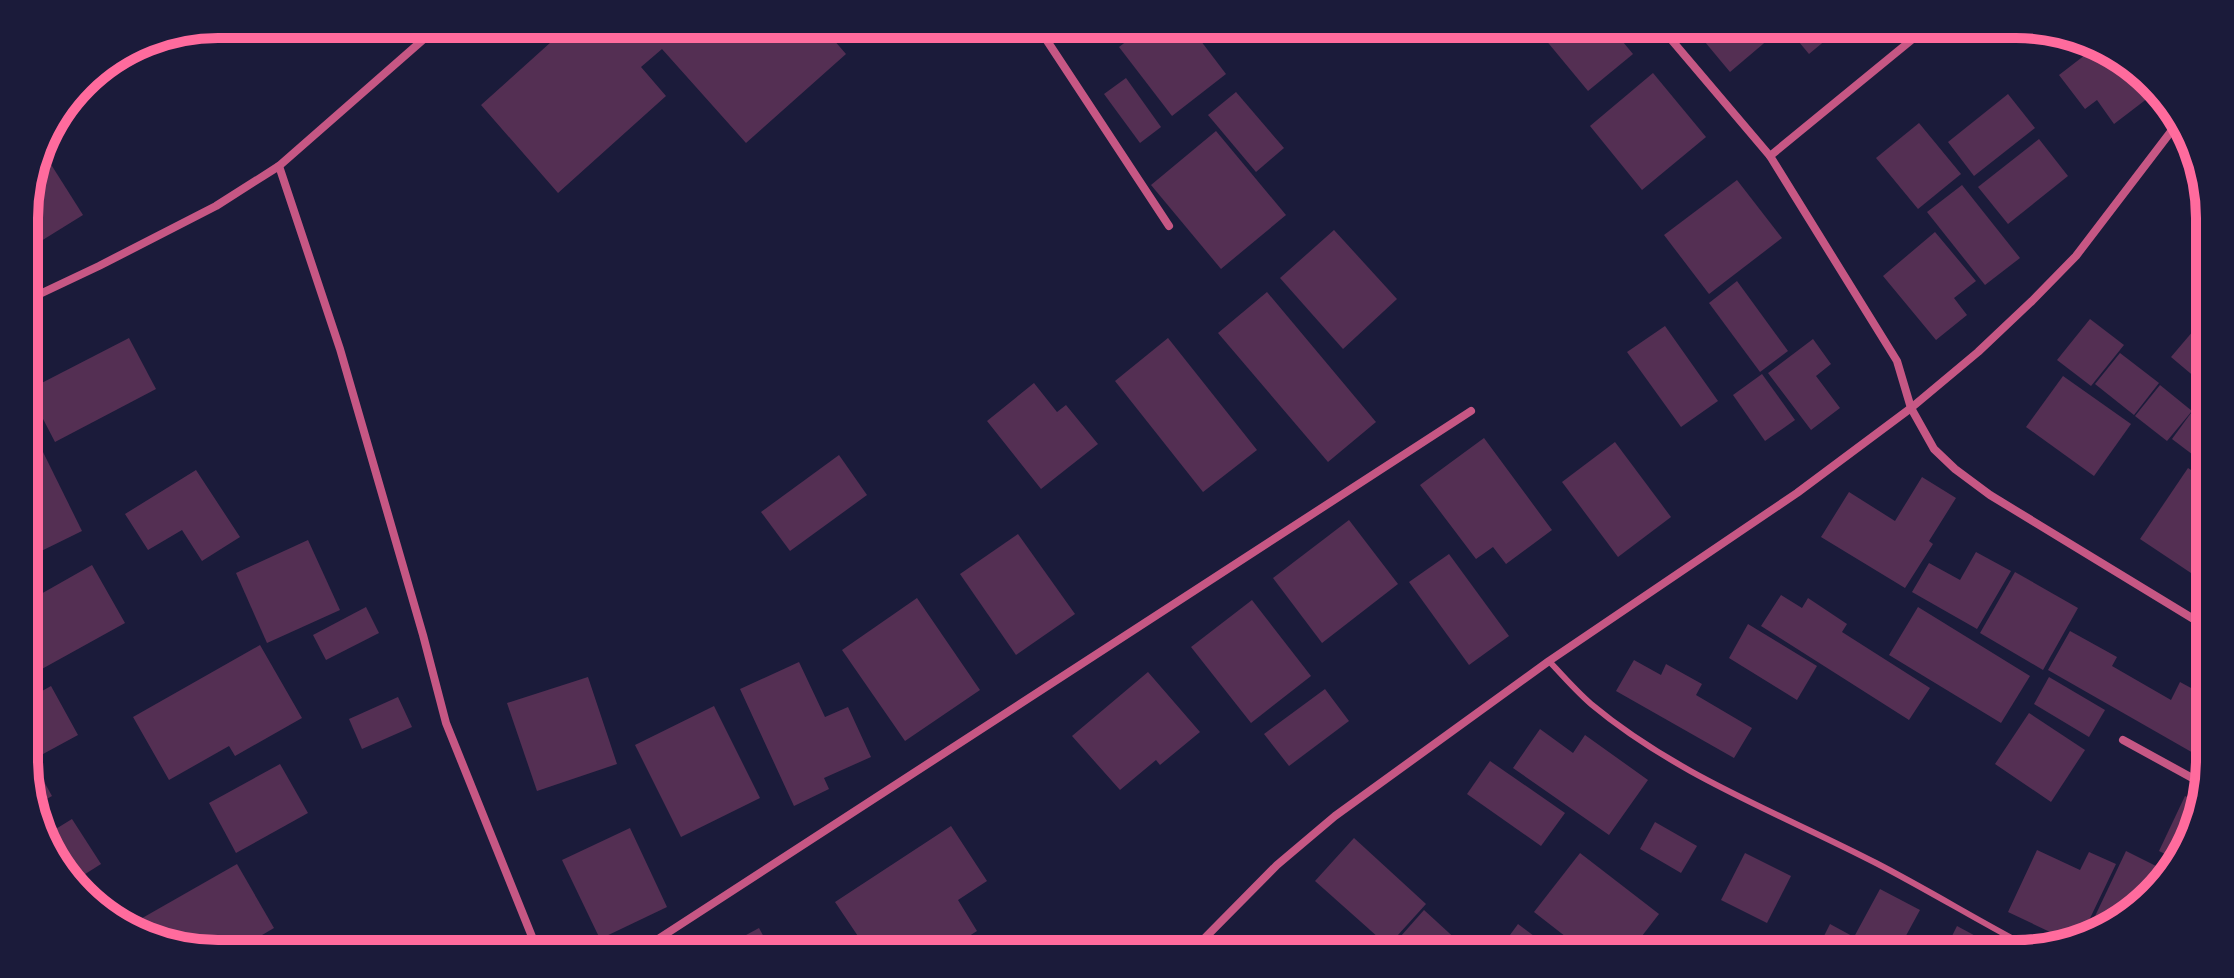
<svg xmlns="http://www.w3.org/2000/svg" width="2234" height="978" font-family="Lora,serif">
<style>
.building{fill:#542f53}
.lines{fill:none;stroke-linecap:round;stroke-linejoin:round}
.service{stroke:#c65784;stroke-width:6}
.minor{stroke:#c65784;stroke-width:8}
.rim{fill:none;stroke:#ff6b9d;stroke-width:10}
</style>
<rect width="100%" height="100%" fill="#1b1b3a"/>
<g class="building">
<polygon points="571,24 602,24 612,35 625,24 820,24 846,54 746,143 662,49 641,67 666,96 558,193 481,105"/>
<polygon points="1149,24 1188,24 1226,74 1172,116 1119,47"/>
<polygon points="1551,24 1608,24 1633,54 1588,91 1540,33"/>
<polygon points="1690,24 1769,24 1776,33 1730,72"/>
<polygon points="1784,24 1845,24 1809,54"/>
<polygon points="2098,45 2122,63 2148,98 2114,124 2097,100 2085,109 2059,75"/>
<polygon points="1653,73 1706,137 1642,190 1590,126"/>
<polygon points="1126,78 1161,127 1140,143 1104,94"/>
<polygon points="1236,92 1284,148 1256,172 1208,115"/>
<polygon points="2008,94 2035,128 1974,176 1948,142"/>
<polygon points="1919,123 1961,174 1918,209 1876,158"/>
<polygon points="1216,131 1286,215 1221,269 1151,185"/>
<polygon points="2039,139 2068,176 2008,224 1978,187"/>
<polygon points="45,155 83,215 33,246 25,232 24,205 37,159"/>
<polygon points="1737,180 1782,238 1709,294 1664,235"/>
<polygon points="1962,185 2020,258 1985,285 1927,212"/>
<polygon points="1334,230 1397,299 1343,349 1280,278"/>
<polygon points="1935,232 1976,281 1954,298 1967,315 1936,340 1883,276"/>
<polygon points="1737,281 1788,351 1760,372 1709,303"/>
<polygon points="1267,292 1376,422 1328,462 1218,333"/>
<polygon points="2205,317 2209,319 2209,389 2171,357"/>
<polygon points="2090,319 2124,345 2091,386 2057,360"/>
<polygon points="1665,326 1718,401 1681,427 1627,352"/>
<polygon points="129,338 156,389 55,442 28,390"/>
<polygon points="1168,338 1257,450 1203,492 1115,381"/>
<polygon points="1813,339 1831,364 1816,376 1840,408 1811,430 1768,373"/>
<polygon points="2120,353 2159,383 2134,415 2095,384"/>
<polygon points="1762,374 1795,420 1765,441 1733,395"/>
<polygon points="2063,376 2131,424 2094,476 2026,427"/>
<polygon points="1034,383 1057,412 1066,405 1098,444 1041,489 987,421"/>
<polygon points="2160,385 2192,411 2167,441 2135,416"/>
<polygon points="2191,413 2209,427 2209,467 2172,439"/>
<polygon points="1484,438 1552,530 1506,564 1493,547 1476,559 1420,485"/>
<polygon points="1615,442 1671,517 1618,557 1562,482"/>
<polygon points="41,448 82,531 25,559 25,456"/>
<polygon points="839,455 867,495 790,551 761,512"/>
<polygon points="2188,468 2209,482 2209,585 2140,539"/>
<polygon points="196,470 240,537 202,561 182,530 148,550 125,514"/>
<polygon points="1922,477 1956,498 1929,541 1933,544 1905,588 1821,537 1849,492 1895,521"/>
<polygon points="1349,520 1398,584 1322,643 1273,578"/>
<polygon points="1018,534 1075,614 1016,655 960,574"/>
<polygon points="308,540 340,610 267,643 236,573"/>
<polygon points="1976,552 2011,571 1977,629 1912,592 1929,563 1960,580"/>
<polygon points="1449,554 1509,636 1469,665 1409,582"/>
<polygon points="92,565 125,623 31,675 25,665 25,630 31,627 25,616 25,603"/>
<polygon points="2015,572 2078,608 2043,670 1980,633"/>
<polygon points="1781,595 1802,608 1808,598 1847,624 1842,632 1930,688 1909,720 1761,626"/>
<polygon points="917,598 980,690 905,741 842,650"/>
<polygon points="1252,600 1311,676 1251,723 1191,647"/>
<polygon points="366,607 379,633 326,660 313,635"/>
<polygon points="1918,607 2030,676 2001,723 1889,655"/>
<polygon points="1748,624 1817,666 1797,700 1729,658"/>
<polygon points="2070,631 2117,657 2112,666 2171,700 2180,682 2204,695 2193,715 2210,724 2210,743 2202,758 2048,670"/>
<polygon points="260,645 302,718 235,756 229,746 169,780 133,717"/>
<polygon points="1634,660 1661,675 1666,664 1702,684 1696,695 1752,728 1734,758 1616,691"/>
<polygon points="799,662 825,717 848,707 871,757 824,778 829,789 794,806 740,689"/>
<polygon points="1148,672 1200,732 1160,765 1156,760 1120,790 1072,736"/>
<polygon points="588,677 617,764 537,791 507,703"/>
<polygon points="2049,677 2105,710 2089,737 2034,704"/>
<polygon points="51,686 78,735 32,760 52,796 34,806 26,785 26,700"/>
<polygon points="1325,689 1349,721 1289,766 1264,734"/>
<polygon points="398,697 412,727 362,749 349,719"/>
<polygon points="714,706 760,798 681,837 635,745"/>
<polygon points="2029,713 2085,750 2051,802 1995,764"/>
<polygon points="1540,729 1573,753 1585,735 1648,780 1609,835 1513,768"/>
<polygon points="1490,761 1565,813 1541,846 1467,794"/>
<polygon points="280,764 308,813 236,853 209,803"/>
<polygon points="2185,796 2201,803 2195,834 2175,859 2159,851"/>
<polygon points="72,819 101,864 71,883 64,878 46,835"/>
<polygon points="1655,822 1697,846 1681,873 1640,849"/>
<polygon points="951,826 987,881 958,900 977,931 941,954 870,954 835,902"/>
<polygon points="630,828 667,907 600,939 562,860"/>
<polygon points="1354,838 1426,904 1388,946 1315,881"/>
<polygon points="2037,850 2080,870 2089,852 2116,864 2082,935 2067,940 2008,912"/>
<polygon points="2126,851 2156,866 2138,904 2124,921 2087,933"/>
<polygon points="1580,853 1659,914 1628,954 1588,954 1534,912"/>
<polygon points="1745,853 1791,876 1767,923 1721,900"/>
<polygon points="237,864 274,928 230,954 218,954 144,939 134,932 130,925"/>
<polygon points="1880,889 1920,910 1896,954 1815,954 1830,924 1854,937"/>
<polygon points="1424,910 1472,954 1403,954 1393,945"/>
<polygon points="1518,924 1558,954 1496,954"/>
<polygon points="1957,926 2009,954 1943,954"/>
<polygon points="759,928 773,954 711,954"/>
</g>
<g class="lines">
<path class="service" d="M1549,661C1562,675 1576,691 1591,704C1676,775 1779,813 1876,863C1930,891 1982,923 2036,951"/>
<g class="minor">
<polyline points="1036,24 1169,226"/>
<polyline points="1658,24 1770,156 1897,361 1911,408 1934,449 1955,469 1990,495 2210,629"/>
<polyline points="1770,156 1931,24"/>
<polyline points="279,166 340,349 423,635 446,723 539,954"/>
<polyline points="25,301 99,266 216,206 279,166 441,24"/>
<polyline points="2123,740 2205,785"/>
<polyline points="635,954 1471,411"/>
<polyline points="1189,954 1277,865 1335,816 1549,661 1797,493 1911,408 1978,352 2032,301 2076,256 2179,121"/>
</g>
</g>
<path d="M0 0H2234V978H0ZM218 38H2016A180 180 0 0 1 2196 218V760A180 180 0 0 1 2016 940H218A180 180 0 0 1 38 760V218A180 180 0 0 1 218 38Z" fill="#1b1b3a" fill-rule="evenodd"/>
<path class="rim" d="M218 38H2016A180 180 0 0 1 2196 218V760A180 180 0 0 1 2016 940H218A180 180 0 0 1 38 760V218A180 180 0 0 1 218 38Z"/>
</svg>
